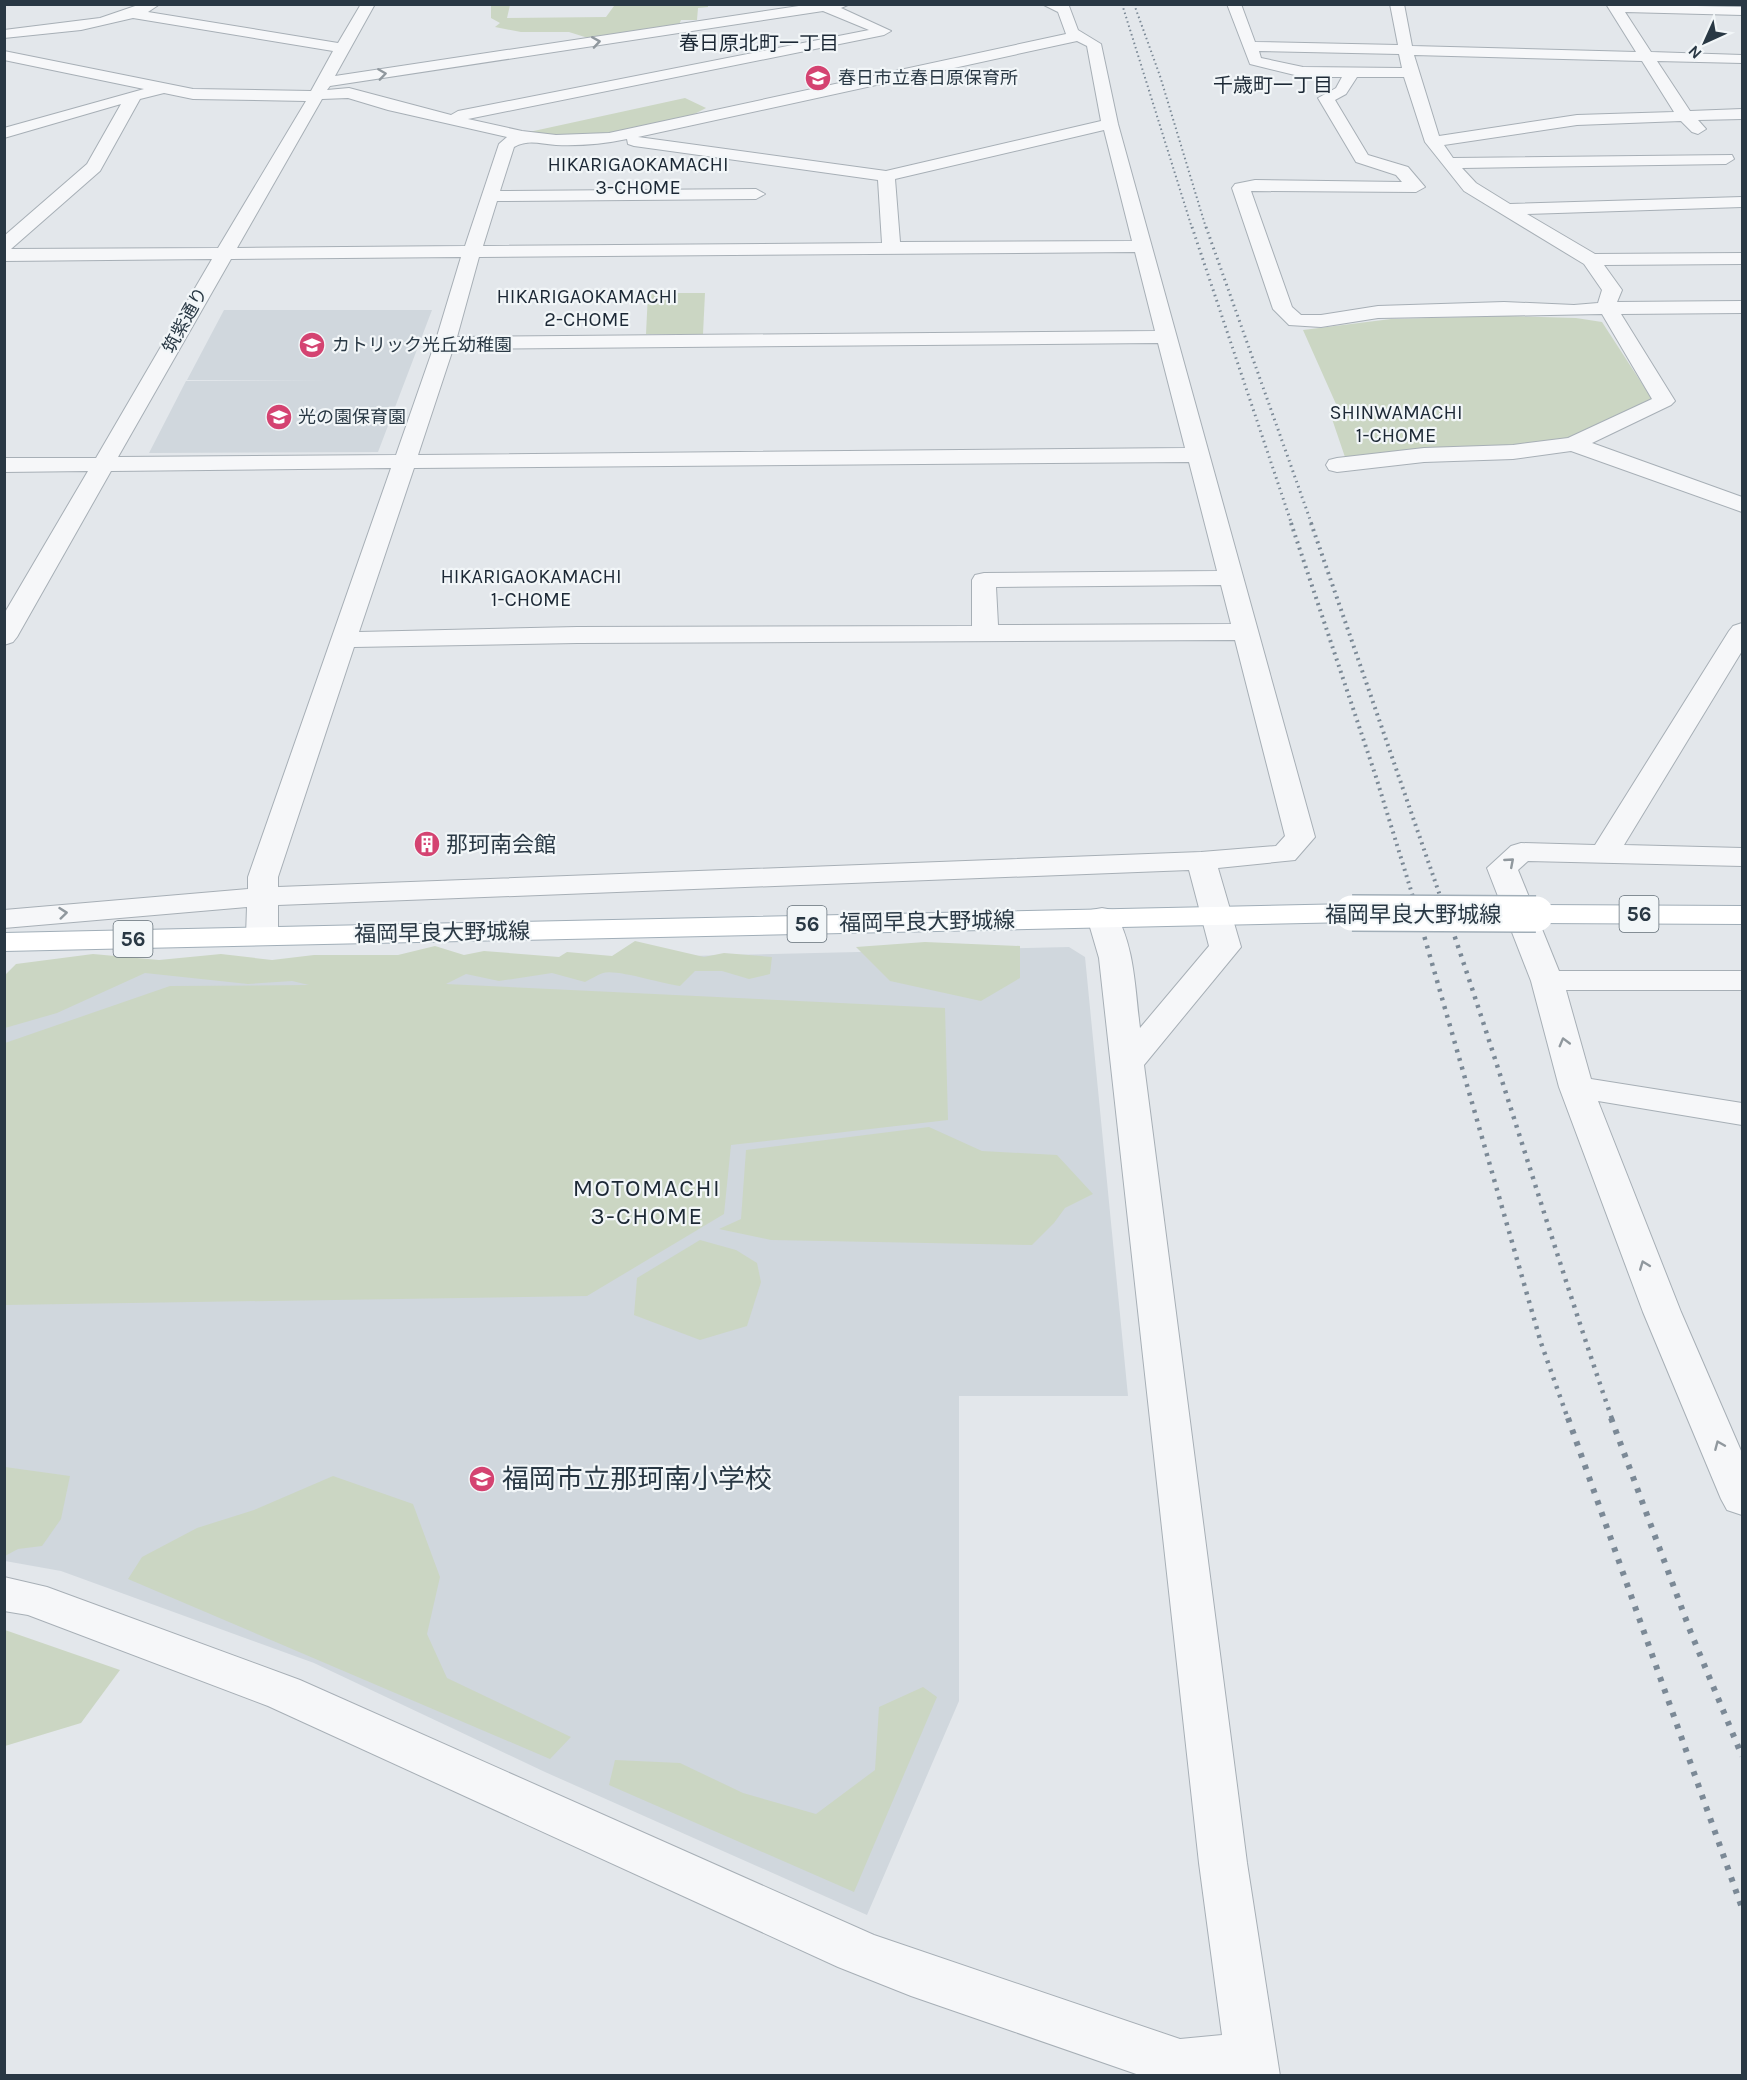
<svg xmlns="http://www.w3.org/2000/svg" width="1747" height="2080" font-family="Karla,'Noto Sans JP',sans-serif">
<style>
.built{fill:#d0d7dd}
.green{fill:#cbd6c3}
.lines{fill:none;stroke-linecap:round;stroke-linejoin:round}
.minor-casing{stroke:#a7afb6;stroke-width:2}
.major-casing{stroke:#a1aeb8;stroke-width:2}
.minor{fill:#f6f7f9;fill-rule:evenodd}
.major{fill:#fff;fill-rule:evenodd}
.rail-far4{stroke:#7b8996;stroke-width:2;stroke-dasharray:1.5 3;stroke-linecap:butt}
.rail-far3{stroke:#7b8996;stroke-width:3;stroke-dasharray:1.5 4;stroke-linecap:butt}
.rail-far2{stroke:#7b8996;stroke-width:4;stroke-dasharray:2 4.5;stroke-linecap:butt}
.rail-far1{stroke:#7b8996;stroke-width:4.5;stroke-dasharray:3 6;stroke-linecap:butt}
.rail{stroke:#7b8996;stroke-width:6;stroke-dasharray:4.5 8;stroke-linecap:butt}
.major-bridge-casing{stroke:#a1aeb8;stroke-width:38;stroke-linecap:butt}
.major-bridge{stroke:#fff;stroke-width:35}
.oneway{stroke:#90989e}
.labels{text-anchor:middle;stroke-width:4.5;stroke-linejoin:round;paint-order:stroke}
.far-poi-label{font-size:18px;fill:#293844;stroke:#f2f6f8;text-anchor:start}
.far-street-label{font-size:18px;fill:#293844;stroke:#f2f6f8}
.far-neighbourhood-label{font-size:20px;fill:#1c2835;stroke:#f2f6f8}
.shield{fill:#f2f6f8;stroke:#65717a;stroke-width:1.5}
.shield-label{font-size:21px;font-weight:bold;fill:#293844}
.poi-label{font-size:22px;fill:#293844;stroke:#f2f6f8;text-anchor:start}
.street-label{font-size:22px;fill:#293844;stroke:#f2f6f8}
.neighbourhood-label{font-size:24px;letter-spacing:1.5px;fill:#1c2835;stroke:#f2f6f8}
.near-poi-label{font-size:27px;fill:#293844;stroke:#f2f6f8;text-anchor:start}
</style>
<rect width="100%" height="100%" fill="#e3e7eb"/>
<g class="built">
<polygon points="224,310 432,310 378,452 149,453 186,381 329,381 187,380"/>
<polygon points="1069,947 1085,957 1128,1396 959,1396 959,1701 867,1915 545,1772 314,1663 61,1571 5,1561 4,985 104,970"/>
</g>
<g class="green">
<polygon points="708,4 708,7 698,8 697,20 681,20 679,25 588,38 569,32 521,32 495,27 500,23 491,18 491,6 485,5 510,5 507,18 606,17 614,6 620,5"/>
<path d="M685,98L706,108C656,136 585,142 529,132Z"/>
<polygon points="648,293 705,293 703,334 646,334"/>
<polygon points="1505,316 1576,318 1602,322 1652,399 1578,436 1522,447 1346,460 1331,416 1340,413 1303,330 1391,319"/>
<path d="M635,941L704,957L724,953L772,957L770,974L749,979L722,971H695L680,986C662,984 617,969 603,973C597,975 591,979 585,982L552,973L499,981L466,974L446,984L945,1008L948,1120L731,1145L724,1214L587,1296L5,1305V1043L170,986L309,985L292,981L248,984L145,973L57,1013L5,1028V975L16,964L93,954L159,960L221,954L272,960L314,955H398L435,946L464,955L484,951L559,957L567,952L612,956Z"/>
<polygon points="925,942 1020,946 1020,978 981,1001 890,981 856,947"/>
<polygon points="929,1127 982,1151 1057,1155 1093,1194 1065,1208 1054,1223 1032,1245 771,1240 719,1229 741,1219 746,1150"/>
<polygon points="700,1240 736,1250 757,1263 761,1282 747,1326 700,1340 634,1315 637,1278"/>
<polygon points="5,1467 70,1476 61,1519 42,1546 18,1549 5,1556"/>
<polygon points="333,1476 413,1504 440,1577 427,1634 447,1678 571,1737 550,1759 128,1579 142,1557 197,1528 254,1510"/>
<polygon points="5,1630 120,1670 81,1723 5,1746"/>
<polygon points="923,1687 937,1697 854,1892 609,1785 615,1760 680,1763 743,1793 816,1814 875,1770 879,1707"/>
</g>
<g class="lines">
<defs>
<g id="minor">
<path d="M141,4H160L148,12L338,43L361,4H375L335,76L812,4H850L841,8L891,31L884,35L468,119L522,131L556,135L609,133L1066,34L1058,12L1042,4L1069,6L1078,30L1101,44L1118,124L1315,837L1295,860L1218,868L1241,947L1144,1065L1247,1863L1280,2076H1142L911,1996L838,1967L268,1706L28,1615L4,1611V1577L47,1587L300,1680L874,1935L1180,2039L1222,2035L1199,1863L1099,958L1087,917L1091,910L1102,908L1113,910C1135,943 1135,991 1140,1028L1209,946L1189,870L278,905V936L273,943L262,945L251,943L246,936L247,907L4,928V910L248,889V877L391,468L111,471L17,637L13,642L4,645V614L88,471L4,472V458H96L212,259L4,261V236L87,164L121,104L4,138V128L144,89L4,60V51L193,89L311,91L333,51L133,18L81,30L4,38V30L100,18ZM823,11L869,30L458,111L451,115L349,88L327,90L330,86ZM1077,41L1087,46L1101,121L886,171L638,137ZM164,93L193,99L306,101L218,248L11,249L100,171L140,99ZM348,98L388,110L507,137L499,144L465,246L237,248L322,99ZM1104,130L1132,241L900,242L895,179ZM627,139L628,144L634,146L878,180L882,243L483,246L497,201L756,199L765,194L756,189L500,191L514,147C529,139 540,144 556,145C579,146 604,144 627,139ZM1135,252L1155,331L457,337L479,257ZM461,257L435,343L396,455L118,457L231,259ZM1158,343L1185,448L418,455L453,349ZM1189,462L1217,571L984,573L975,575L972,580V626L577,627L359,632L414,468ZM1221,585L1231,624L998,625L996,587ZM1235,640L1285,836L1276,846L1201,852L278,887V877L354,647L577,643Z"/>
<path d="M1227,4H1241L1255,42L1398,45L1390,4H1404L1412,46L1636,52L1606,4L1742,7V15L1625,12L1651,52L1742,55V63L1657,61L1690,111L1742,109V119L1698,120L1706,129L1698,134L1692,132L1681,121L1577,125L1444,145L1453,158L1732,155L1734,159L1726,164L1462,168L1476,183L1510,204L1742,197V207L1527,214L1595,254L1742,253V264L1604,265L1622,290L1617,302L1742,301V313L1621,314L1675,401L1671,405L1592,443L1742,497V512L1571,451L1513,459L1424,462L1337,472L1329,470L1326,465L1329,460L1337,458L1424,448L1513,445L1568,438L1652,399L1602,314L1378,318L1321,327L1289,325L1273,309L1232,188L1235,184L1255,180L1402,182L1396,175L1356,162L1318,98L1336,88L1342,77H1303L1250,64ZM1259,51L1399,54L1402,68L1303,67L1261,58ZM1414,55L1642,61L1674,112L1577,115L1439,136ZM1357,77H1404L1425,142L1464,191L1584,264L1602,290L1598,303L1574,305L1504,302L1378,306L1321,315H1301L1292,307L1251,191L1416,192L1425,187L1408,167L1368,155L1335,100L1346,94Z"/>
<polygon points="1742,623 1742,651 1624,845 1742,848 1742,866 1528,861 1518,870 1559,971 1742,971 1742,990 1566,990 1591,1079 1742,1103 1742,1125 1598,1101 1681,1312 1742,1453 1742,1515 1727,1510 1721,1499 1643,1312 1559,1087 1531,981 1487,868 1511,846 1521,843 1595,845 1729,631 1733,626"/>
</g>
<g id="major">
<polygon points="1352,904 1363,906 1367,913 1363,920 1352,922 4,951 4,933"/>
<polygon points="1536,905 1742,906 1742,924 1536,923 1525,921 1521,914 1525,907"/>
</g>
</defs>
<use href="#minor" class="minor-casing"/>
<use href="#major" class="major-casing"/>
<use href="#minor" class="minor"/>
<use href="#major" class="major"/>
<g class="rail-far4">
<polyline points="1122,4 1192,228"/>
<polyline points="1134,4 1160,76 1206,228"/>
</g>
<g class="rail-far3">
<polyline points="1192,227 1292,525"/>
<polyline points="1206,227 1312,525"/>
</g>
<g class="rail-far2">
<polyline points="1291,523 1376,777 1418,913"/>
<polyline points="1311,523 1446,913"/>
</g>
<g class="rail-far1">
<polyline points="1417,911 1541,1343 1568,1419"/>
<path d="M1446,911C1504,1080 1554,1251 1612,1419"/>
</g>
<g class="rail">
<polyline points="1568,1418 1742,1908"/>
<polyline points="1611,1418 1691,1633 1742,1756"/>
</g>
<defs>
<polyline id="major-bridge" points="1352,913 1536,914"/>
</defs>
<use href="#major-bridge" class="major-bridge-casing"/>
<use href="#major-bridge" class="major-bridge"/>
</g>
<defs><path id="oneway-chevron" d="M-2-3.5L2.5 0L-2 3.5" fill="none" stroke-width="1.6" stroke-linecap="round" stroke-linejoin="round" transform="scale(1.5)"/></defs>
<g class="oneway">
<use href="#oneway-chevron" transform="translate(596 42) rotate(-9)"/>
<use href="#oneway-chevron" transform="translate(382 74) rotate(-8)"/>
<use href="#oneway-chevron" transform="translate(1510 862) rotate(-41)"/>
<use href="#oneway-chevron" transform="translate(63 913) rotate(-6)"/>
<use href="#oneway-chevron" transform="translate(1564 1042) rotate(-105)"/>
<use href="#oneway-chevron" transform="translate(1644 1265) rotate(-111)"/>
<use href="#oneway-chevron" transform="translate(1719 1445) rotate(-113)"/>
</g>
<defs>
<symbol id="school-disc" viewBox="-11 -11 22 22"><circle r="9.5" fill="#d44371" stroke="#f2f6f8"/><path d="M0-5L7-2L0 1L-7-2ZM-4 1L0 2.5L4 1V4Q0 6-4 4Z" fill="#fff"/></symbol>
<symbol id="building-disc" viewBox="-11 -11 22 22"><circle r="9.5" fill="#d44371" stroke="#f2f6f8"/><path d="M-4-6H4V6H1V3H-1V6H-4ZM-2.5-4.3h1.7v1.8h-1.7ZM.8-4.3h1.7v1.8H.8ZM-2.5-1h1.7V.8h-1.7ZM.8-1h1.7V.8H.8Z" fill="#fff"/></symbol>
</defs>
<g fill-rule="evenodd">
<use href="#school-disc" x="803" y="63" width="30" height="30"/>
<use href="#school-disc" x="297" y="330" width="30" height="30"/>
<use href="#school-disc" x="264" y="402" width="30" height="30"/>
<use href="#building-disc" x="412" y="829" width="30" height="30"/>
<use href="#school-disc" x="467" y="1464" width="30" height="30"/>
</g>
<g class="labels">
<g class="far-poi-label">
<text x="838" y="84">春日市立春日原保育所</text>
<text x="332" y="351">カトリック光丘幼稚園</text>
<text x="298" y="423">光の園保育園</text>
</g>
<g class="far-street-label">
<text transform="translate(185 320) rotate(-61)" y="6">筑紫通り</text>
</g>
<g class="far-neighbourhood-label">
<text x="759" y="50">春日原北町一丁目</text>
<text x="1273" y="92">千歳町一丁目</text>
<text x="638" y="171">HIKARIGAOKAMACHI<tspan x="638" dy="23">3-CHOME</tspan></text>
<text x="587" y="303">HIKARIGAOKAMACHI<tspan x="587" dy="23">2-CHOME</tspan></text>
<text x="1396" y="419">SHINWAMACHI<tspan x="1396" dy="23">1-CHOME</tspan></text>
<text x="531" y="583">HIKARIGAOKAMACHI<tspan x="531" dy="23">1-CHOME</tspan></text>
</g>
<g class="shield">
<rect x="1619.5" y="896" width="39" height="36" rx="4.5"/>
<rect x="787.5" y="906" width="39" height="36" rx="4.5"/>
<rect x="113.5" y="921" width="39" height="36" rx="4.5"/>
</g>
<g class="shield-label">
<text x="1639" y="921">56</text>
<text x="807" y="931">56</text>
<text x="133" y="946">56</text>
</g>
<g class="poi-label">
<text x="446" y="852">那珂南会館</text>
</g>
<g class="street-label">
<text x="1413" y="922">福岡早良大野城線</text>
<text transform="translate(927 921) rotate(-1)" y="8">福岡早良大野城線</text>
<text transform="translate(442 932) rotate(-1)" y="8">福岡早良大野城線</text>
</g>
<g class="neighbourhood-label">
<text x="647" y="1196">MOTOMACHI<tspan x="647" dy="28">3-CHOME</tspan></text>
</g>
<g class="near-poi-label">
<text x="502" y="1488">福岡市立那珂南小学校</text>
</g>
</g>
<rect width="1747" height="2080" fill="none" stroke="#293844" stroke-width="12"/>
<g transform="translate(1705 42) rotate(225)" stroke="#f2f6f8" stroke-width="4.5" paint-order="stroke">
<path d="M0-4.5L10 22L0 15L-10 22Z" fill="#293844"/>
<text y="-9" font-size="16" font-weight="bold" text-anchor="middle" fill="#293844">N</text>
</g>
</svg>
